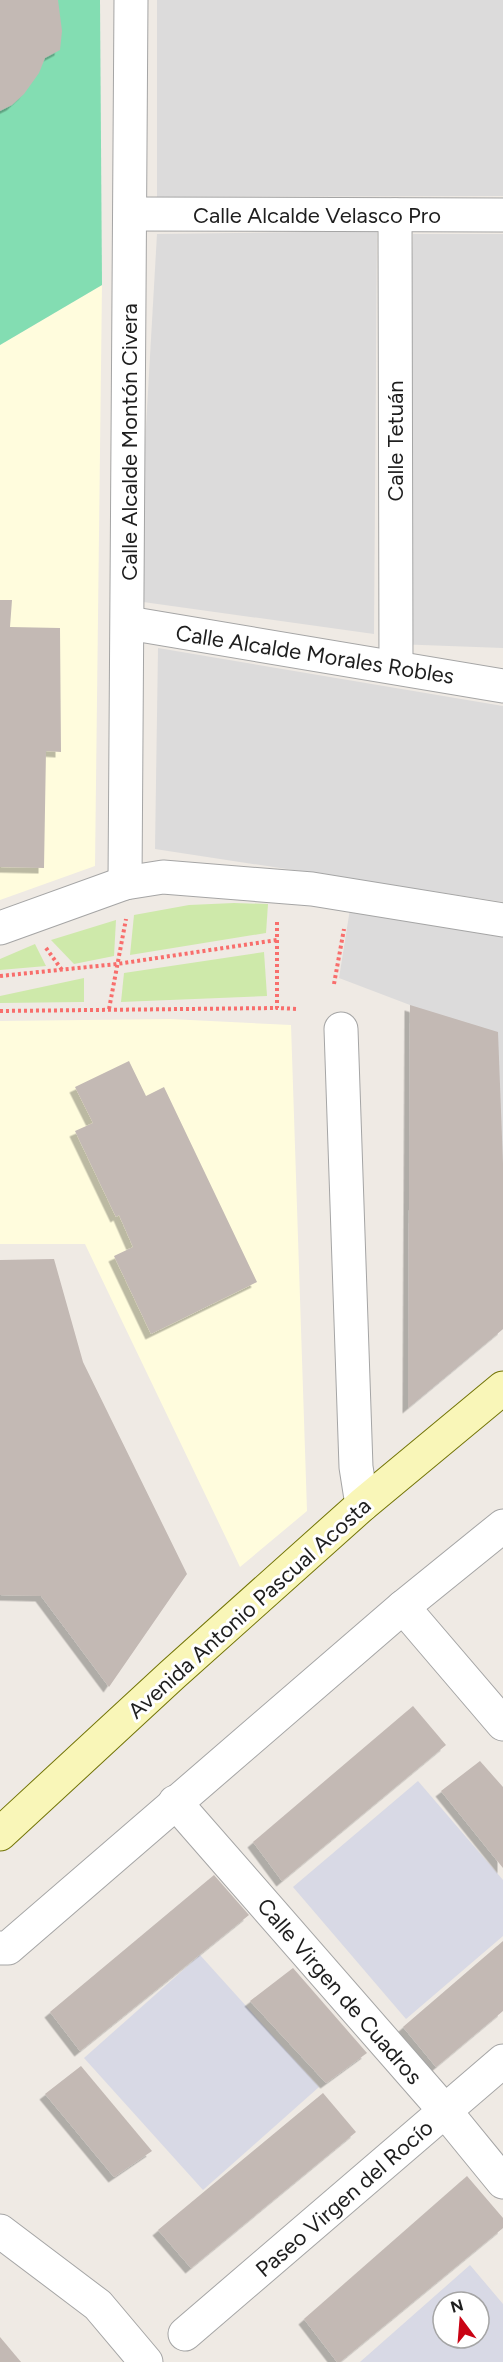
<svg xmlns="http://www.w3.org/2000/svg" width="503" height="2362" font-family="Figtree,sans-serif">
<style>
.residential{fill:#dcdbdb}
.education{fill:#fffcdd}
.grass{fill:#cee9aa}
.pitch{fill:#83ddb2}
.plaza{fill:#d8d9e5;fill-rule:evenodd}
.building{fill:#c3b9b4;filter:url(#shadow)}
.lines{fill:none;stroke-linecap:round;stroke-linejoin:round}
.street-casing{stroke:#a5a5a5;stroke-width:35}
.secondary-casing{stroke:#727406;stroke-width:35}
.path{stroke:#f86e6c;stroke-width:4;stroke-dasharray:3 3;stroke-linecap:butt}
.street{stroke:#fff;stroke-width:33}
.secondary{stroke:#f9f6b8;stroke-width:33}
.labels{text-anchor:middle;stroke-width:6;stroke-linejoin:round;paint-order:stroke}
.street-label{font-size:22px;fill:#1e1e1e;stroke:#fff}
</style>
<defs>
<filter id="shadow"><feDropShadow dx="-5.5" dy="5.5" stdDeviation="0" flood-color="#0004"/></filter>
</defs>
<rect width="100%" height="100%" fill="#efeae4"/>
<g class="residential">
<polygon points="157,0 503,0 503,196 157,197"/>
<polygon points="377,231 374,634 136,601 157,234"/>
<polygon points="413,234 503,234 503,648 395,644"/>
<polygon points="158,648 503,706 503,902 155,849"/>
<polygon points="350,909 503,935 503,1329 408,1408 410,1005 339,978"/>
</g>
<g class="education">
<polygon points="102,285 95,866 0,900 0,345"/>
<polygon points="170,1019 291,1025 307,1511 240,1567 85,1244 0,1244 0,1021"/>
</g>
<g class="grass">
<polygon points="234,903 268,904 266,933 130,955 134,915 189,905"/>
<polygon points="116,920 114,956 74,964 51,940"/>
<polygon points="35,944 46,966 0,970 0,959"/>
<polygon points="264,952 267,996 121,1002 124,973"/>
<polygon points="84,978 84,1002 0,1003 0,996"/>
</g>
<polygon class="pitch" points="0,0 100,0 102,285 0,345"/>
<g class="plaza">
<polygon points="418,1781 503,1880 503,1936 406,2019 293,1887"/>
<polygon points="200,1955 319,2087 203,2190 84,2058"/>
<path d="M470,2265L503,2304V2362H360ZM443,2302H479V2338H443Z"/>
</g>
<g class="building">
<polygon points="0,0 58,0 62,31 60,50 45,58 39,73 24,94 12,105 0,111"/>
<polygon points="0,600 12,600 10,627 60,628 61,752 46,751 44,868 0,867"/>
<polygon points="410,1005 498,1032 503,1164 503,1329 408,1408"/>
<polygon points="129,1061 146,1096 164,1087 257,1282 151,1334 114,1256 133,1247 119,1215 116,1217 75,1131 93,1123 75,1087"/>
<polygon points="54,1259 83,1362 187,1574 109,1687 41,1596 0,1595 0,1260"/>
<polygon points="413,1706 446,1745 282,1881 253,1842"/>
<polygon points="480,1761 503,1787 503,1868 441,1791"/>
<polygon points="214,1875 249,1915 80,2051 50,2012"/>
<polygon points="503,1941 503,2011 436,2067 403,2027"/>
<polygon points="293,1968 367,2053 326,2083 250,2001"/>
<polygon points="81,2066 152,2151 114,2177 45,2094"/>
<polygon points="323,2093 356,2132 191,2268 158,2230"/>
<polygon points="467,2176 503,2218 503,2228 340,2362 337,2362 304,2319"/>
<polygon points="0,2337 21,2362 0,2362"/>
</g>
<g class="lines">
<defs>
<g id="street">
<polyline points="131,214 503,215"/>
<polyline points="395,215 396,667"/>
<polyline points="128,623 503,686"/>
<polyline points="125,883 131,0"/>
<polyline points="0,928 125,883 163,877 312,889 503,920"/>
<polyline points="341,1029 356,1467 362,1505"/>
<polyline points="403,1607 503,1724"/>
<polyline points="175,1802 445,2111 503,2182"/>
<polyline points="0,1948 8,1948 403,1607 503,1526"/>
<polyline points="0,2231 98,2305 146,2362"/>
<polyline points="185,2334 503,2061"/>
</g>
<polyline id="secondary" points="0,1834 172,1675 362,1505 503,1388"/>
</defs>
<use href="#street" class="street-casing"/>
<use href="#secondary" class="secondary-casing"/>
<g class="path">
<polyline points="277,922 277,1008 298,1009"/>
<polyline points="46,948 62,970"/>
<polyline points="0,976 117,964 277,940"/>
<polyline points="334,984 344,929"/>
<polyline points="109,1009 126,919"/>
<polyline points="0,1011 277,1008"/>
</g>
<use href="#street" class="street"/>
<use href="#secondary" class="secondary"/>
</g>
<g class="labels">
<g class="street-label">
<text x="317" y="223">Calle Alcalde Velasco Pro</text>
<text transform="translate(395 441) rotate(-90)" y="8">Calle Tetuán</text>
<text transform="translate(129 442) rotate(-90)" y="8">Calle Alcalde Montón Civera</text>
<text transform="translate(315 654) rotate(9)" y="8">Calle Alcalde Morales Robles</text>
<text transform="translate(249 1608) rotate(-42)" y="8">Avenida Antonio Pascual Acosta</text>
<text transform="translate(340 1991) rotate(49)" y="8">Calle Virgen de Cuadros</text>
<text transform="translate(344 2198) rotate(-41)" y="8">Paseo Virgen del Rocío</text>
</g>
</g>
<g transform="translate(461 2320) rotate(344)"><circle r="28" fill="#ffffff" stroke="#a5a5a5" stroke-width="1.5"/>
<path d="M0-4.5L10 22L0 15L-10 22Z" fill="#c90314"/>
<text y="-9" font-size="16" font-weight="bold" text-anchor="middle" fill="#1e1e1e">N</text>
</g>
</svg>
